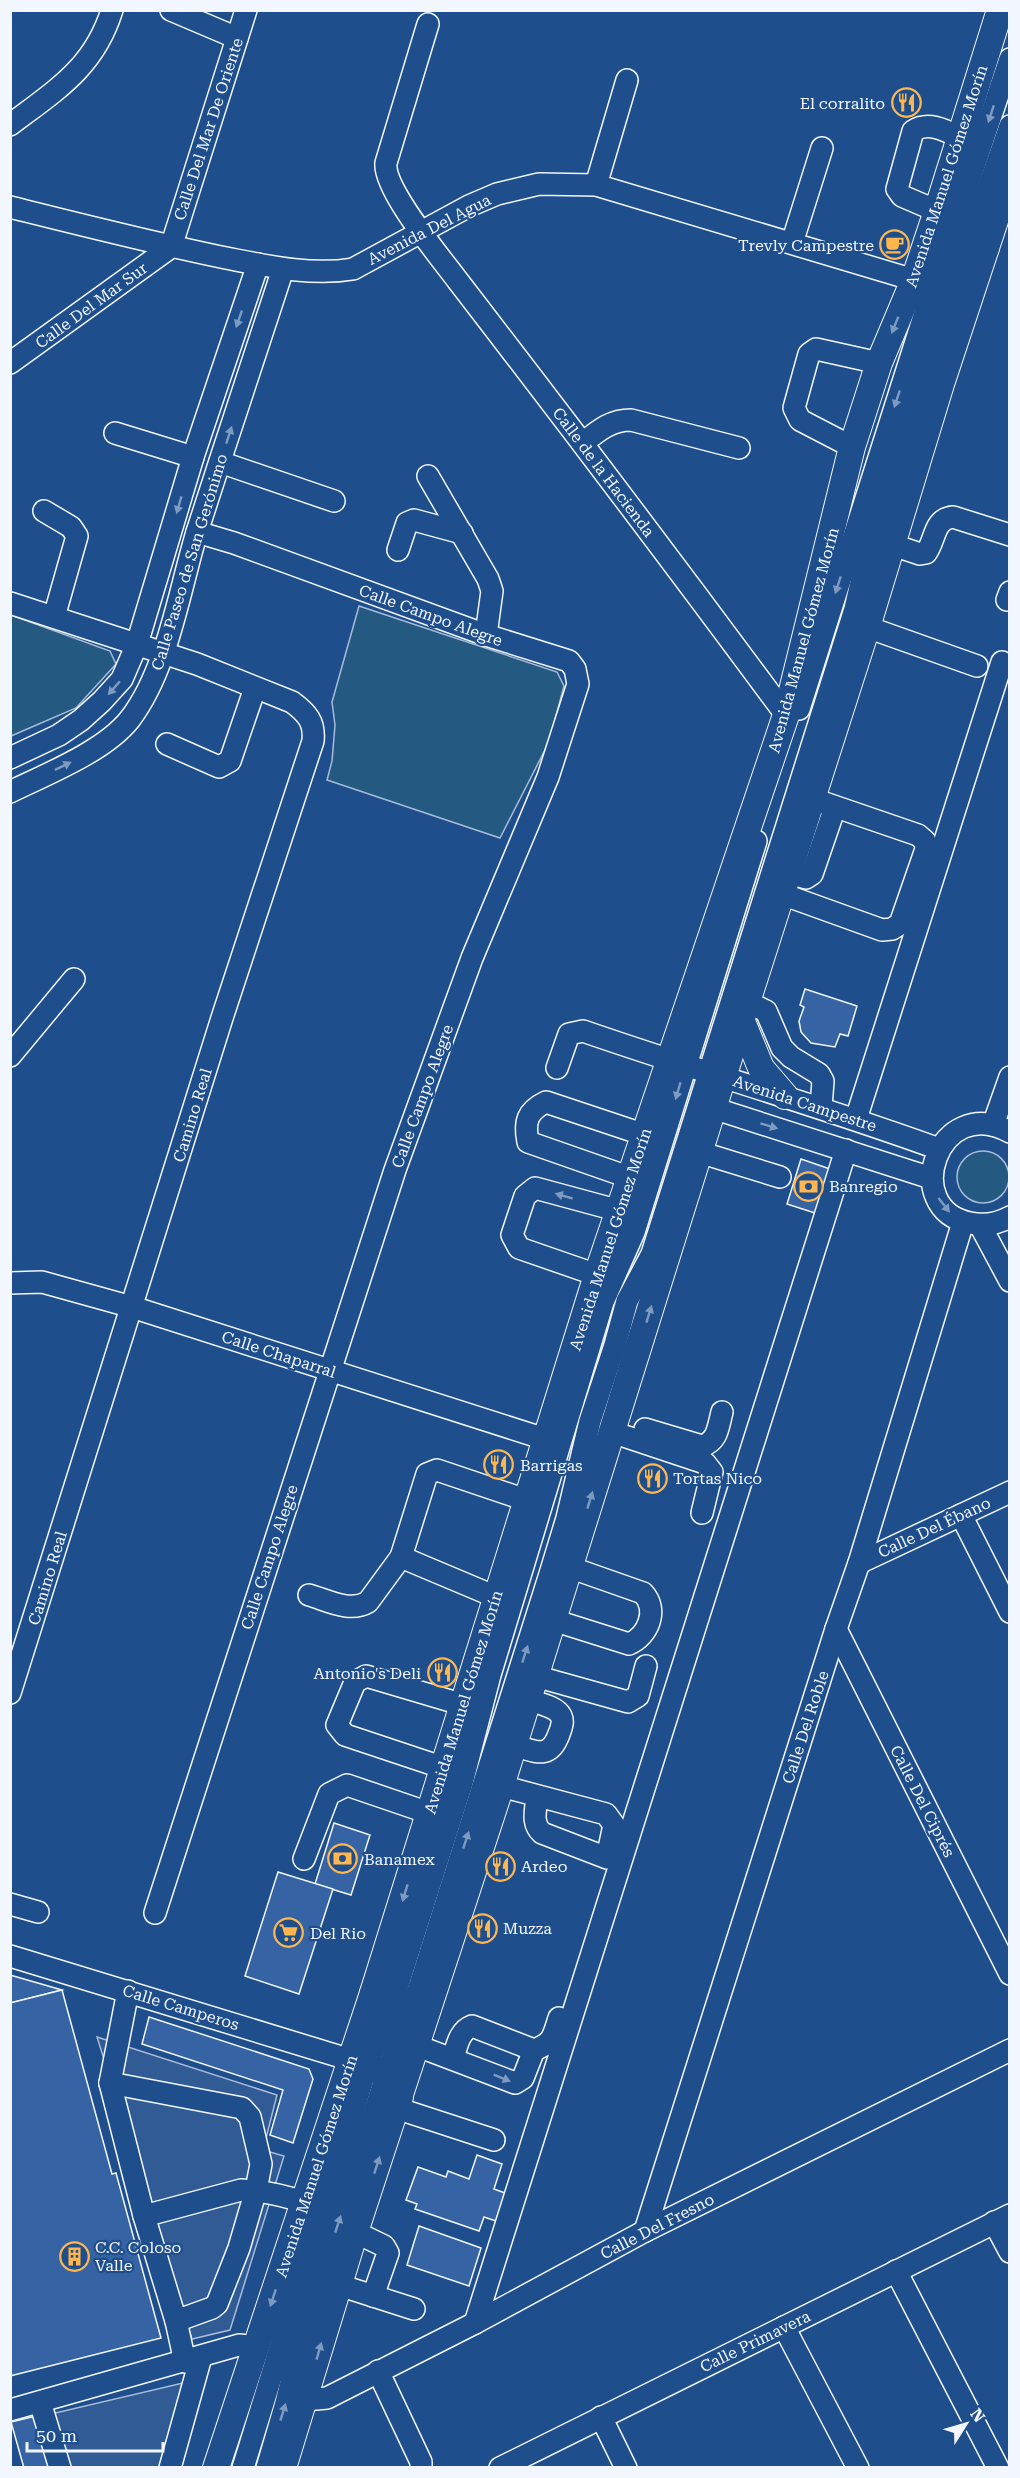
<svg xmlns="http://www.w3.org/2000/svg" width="1020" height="2478" font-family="'Roboto Serif',serif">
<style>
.green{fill:#245a82;stroke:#a8bbd7;stroke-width:1.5}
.parking{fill:#305b95;stroke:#a8bbd7;stroke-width:1.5}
.building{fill:#3563a3;stroke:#f2f6ff;stroke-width:1.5}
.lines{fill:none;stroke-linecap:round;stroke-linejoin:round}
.minor-casing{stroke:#f2f6ff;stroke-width:24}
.major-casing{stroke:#f2f6ff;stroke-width:28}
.minor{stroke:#1f4e8c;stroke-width:21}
.major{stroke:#1f4e8c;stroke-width:26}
.oneway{fill:#7e9ac0}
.labels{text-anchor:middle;stroke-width:4.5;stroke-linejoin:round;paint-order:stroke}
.poi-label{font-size:16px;fill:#f2f6ff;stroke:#1f4e8c;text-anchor:start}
.street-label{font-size:16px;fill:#f2f6ff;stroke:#1f4e8c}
</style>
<rect width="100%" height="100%" fill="#1f4e8c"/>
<g class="green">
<polygon points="359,606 557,672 564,686 549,742 500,838 327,780 332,761 335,725 332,702"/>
<polygon points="11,615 110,651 116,664 76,708 11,736"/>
<circle cx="983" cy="1177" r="26"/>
</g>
<g class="parking">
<polygon points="97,2037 277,2095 263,2150 284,2156 230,2330 192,2339"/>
<polygon points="183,2383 159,2467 67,2467 51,2414"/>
</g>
<g class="building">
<polygon points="805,989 857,1006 848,1036 840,1034 835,1047 811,1043 801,1032 799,1021 804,1007 800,1005"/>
<polygon points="673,1128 681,1130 642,1258 580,1426 570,1424 611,1296"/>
<polygon points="801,1159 830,1169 815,1213 787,1204"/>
<polygon points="334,1823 370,1835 351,1895 315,1884"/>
<polygon points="278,1872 333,1889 299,1994 245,1976"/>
<polygon points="10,1975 62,1990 10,2003"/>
<polygon points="62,1990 112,2174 116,2173 161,2338 10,2376 10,2003"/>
<polygon points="149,2017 309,2069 313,2079 293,2143 270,2135 283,2090 142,2044"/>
<polygon points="477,2155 502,2164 494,2189 505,2193 496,2221 484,2217 479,2231 415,2209 417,2204 406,2200 418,2167 446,2177 448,2171 469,2179"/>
<polygon points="419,2226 481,2248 469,2286 407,2265"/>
<polygon points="36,2416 50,2468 24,2468 11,2422"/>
</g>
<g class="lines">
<defs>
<g id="minor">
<polyline points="171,10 237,38"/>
<path d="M428,24L386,163C383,189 441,258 458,281C569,425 678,569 786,715"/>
<path d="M10,125C56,90 94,68 112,10"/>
<polyline points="596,185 627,80"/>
<path d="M10,207C82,225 153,243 226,258C267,266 311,276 353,269L469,206L497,194L539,184L596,185L914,280"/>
<path d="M937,211L902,196L897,189L913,131C928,121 945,130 959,137"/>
<polyline points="792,243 822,148"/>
<polyline points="10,363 171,247 246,10"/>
<polyline points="115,433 193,457"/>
<path d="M583,443C598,431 610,420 631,420L739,448"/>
<polyline points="852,447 800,420 794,408 809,354 816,349 879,363"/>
<polyline points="220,462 334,501"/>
<polyline points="428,476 488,579 492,591 486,635"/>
<polyline points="44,511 71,527 77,536 54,617"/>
<path d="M890,544L920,554L926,553C936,540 933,519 953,517L1010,535"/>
<polyline points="398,550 407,523 414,520 462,533"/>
<polyline points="1007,600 1010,592"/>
<path d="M10,603L197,664L292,702C307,713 315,722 313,741L222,1018L10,1693"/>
<polyline points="867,627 977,666"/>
<polyline points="799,709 933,288 1010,59"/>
<polyline points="167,744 219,767 230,761 255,688"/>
<polyline points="10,758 59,735 81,720 102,701 122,679 137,644 193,457 258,264"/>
<path d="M10,792C47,774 105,751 130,719C168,669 179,591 197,532C225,444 255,356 283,269"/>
<polyline points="789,873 806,878 812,874 835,807"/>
<polyline points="782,894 882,930 892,929 900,924 926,849 925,841 918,835 813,799"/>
<polyline points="747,1002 766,1011 782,1048 791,1057 819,1074 823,1081 821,1107"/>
<polyline points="10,1056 74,979"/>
<path d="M557,1068L569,1034L583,1031C701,1072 821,1106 939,1149"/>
<polyline points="713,1108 931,1178"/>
<polyline points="856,1119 1002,662"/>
<polyline points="993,1125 1010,1077"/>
<path d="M1010,1132C938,1092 899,1209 970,1223C984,1226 997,1224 1010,1217"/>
<polyline points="699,1152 780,1177"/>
<path d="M631,1178L528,1142C524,1122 527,1111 546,1102L645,1135"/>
<polyline points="980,1225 1010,1281"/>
<polyline points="597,1275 519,1248 512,1235 525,1196 535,1188 620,1211"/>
<polyline points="10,1283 42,1282 132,1307 545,1439"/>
<path d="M645,1429L702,1446C718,1441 718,1427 722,1412"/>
<polyline points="612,1432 705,1463 712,1472 702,1513"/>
<polyline points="961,1515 1010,1612"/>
<polyline points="859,1563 1010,1492"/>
<path d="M309,1595C327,1600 350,1613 368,1602L401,1557"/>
<polyline points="496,1597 401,1557 427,1474 437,1470 526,1500"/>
<path d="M553,1620L629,1644C648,1636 659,1610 643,1593L569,1567"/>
<polyline points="836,1629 1010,1974"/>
<polyline points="535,1676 628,1702 638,1696 646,1666"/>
<path d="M513,1745C535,1751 549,1761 559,1734C561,1728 564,1722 561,1716C556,1706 537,1703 527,1699"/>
<polyline points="444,1768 345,1735 337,1725 355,1682 366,1676 464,1705"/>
<path d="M501,1786L606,1814L614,1825L607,1858L542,1833C531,1823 536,1810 537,1796"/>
<polyline points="304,1859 329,1794 347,1785 429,1813"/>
<polyline points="10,1904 38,1912"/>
<polyline points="155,1913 395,1170 472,958 548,777 578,684 575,669 569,661 486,635 234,543 197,532"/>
<polyline points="10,1956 351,2060"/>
<polyline points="128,1991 110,2083 144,2216 176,2321 185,2362"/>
<polyline points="415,2045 515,2083 523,2078 534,2050"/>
<path d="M453,2058C457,2046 459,2031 472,2026L534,2050C553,2043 553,2037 559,2018"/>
<polyline points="110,2083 242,2108 250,2117 261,2164 256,2190 239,2248 217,2304 212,2308 176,2321"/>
<polyline points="396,2108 494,2140"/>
<path d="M144,2216L241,2190C262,2191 283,2195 303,2202"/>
<polyline points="994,2222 1010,2252"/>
<polyline points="645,2231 836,1629 859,1563 963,1222"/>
<polyline points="355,2232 384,2246 388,2253 373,2296"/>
<polyline points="896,2271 998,2468"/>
<polyline points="339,2285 414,2309"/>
<polyline points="475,2323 846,1150"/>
<polyline points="784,2327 858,2468"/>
<polyline points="378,2371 421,2462 421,2468"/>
<polyline points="305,2400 327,2398 475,2323 645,2231 1010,2050"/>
<polyline points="40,2402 60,2468"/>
<polyline points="10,2410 239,2345 257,2347"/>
<polyline points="601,2417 626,2468"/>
<polyline points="170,2468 201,2357"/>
<polyline points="243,2468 368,2063 396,1991 462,1783 490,1675 603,1302 634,1232 756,841"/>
<path d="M267,2468L286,2403L307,2317L394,2052L420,1985L550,1574L567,1518L590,1421L615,1345L627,1301L652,1254L855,609C891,444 955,286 1010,126"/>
<polyline points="500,2468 1010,2215"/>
</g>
<g id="major">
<path d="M937,211C953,240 939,261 986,248"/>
<path d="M914,280C951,296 953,299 943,339"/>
<polyline points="741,1019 761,1068 785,1096"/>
<path d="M373,1993C382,2022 388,2045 422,2026"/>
<path d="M351,2060C377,2063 386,2076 400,2097"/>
<polyline points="216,2468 373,1993 597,1275 786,715 852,447 879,363 914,280 937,211 1000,10"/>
<polyline points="283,2468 355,2232 501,1786 715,1102 867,627 941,384 1010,175"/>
</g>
</defs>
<use href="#minor" class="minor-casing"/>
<use href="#major" class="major-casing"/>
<use href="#minor" class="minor"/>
<use href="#major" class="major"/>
</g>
<defs><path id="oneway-solid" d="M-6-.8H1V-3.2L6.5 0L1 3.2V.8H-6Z" transform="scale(1.5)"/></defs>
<g class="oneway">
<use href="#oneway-solid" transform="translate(991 114) rotate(108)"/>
<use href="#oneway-solid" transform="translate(239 319) rotate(109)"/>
<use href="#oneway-solid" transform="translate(895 325) rotate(112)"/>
<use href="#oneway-solid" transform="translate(897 399) rotate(108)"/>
<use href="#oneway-solid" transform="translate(229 435) rotate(-72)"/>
<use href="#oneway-solid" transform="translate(179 505) rotate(106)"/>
<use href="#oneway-solid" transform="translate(838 585) rotate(108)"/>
<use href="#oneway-solid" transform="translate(114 688) rotate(131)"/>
<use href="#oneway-solid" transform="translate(63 766) rotate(-26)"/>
<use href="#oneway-solid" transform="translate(678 1091) rotate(106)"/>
<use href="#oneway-solid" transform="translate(769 1126) rotate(17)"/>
<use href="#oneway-solid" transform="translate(564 1196) rotate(-164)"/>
<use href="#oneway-solid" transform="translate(944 1205) rotate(52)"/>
<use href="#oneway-solid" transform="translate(649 1314) rotate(-73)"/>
<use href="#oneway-solid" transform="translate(590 1500) rotate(-73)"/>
<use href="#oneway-solid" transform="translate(525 1654) rotate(-72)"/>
<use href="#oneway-solid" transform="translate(466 1840) rotate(-72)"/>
<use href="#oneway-solid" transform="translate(405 1893) rotate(107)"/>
<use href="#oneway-solid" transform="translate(502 2078) rotate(22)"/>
<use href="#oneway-solid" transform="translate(377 2165) rotate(-72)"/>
<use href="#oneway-solid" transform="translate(338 2224) rotate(-72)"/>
<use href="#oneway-solid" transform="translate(273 2298) rotate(108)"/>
<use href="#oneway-solid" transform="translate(319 2351) rotate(-74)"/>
<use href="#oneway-solid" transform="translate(283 2412) rotate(-73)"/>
</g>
<defs>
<symbol id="restaurant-ring" viewBox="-11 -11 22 22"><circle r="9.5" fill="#1f4e8c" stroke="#ffb74d" stroke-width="1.5"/><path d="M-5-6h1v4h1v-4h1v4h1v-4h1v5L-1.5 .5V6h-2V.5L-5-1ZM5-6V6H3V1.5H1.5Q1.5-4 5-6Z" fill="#ffb74d"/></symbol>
<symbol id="cafe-ring" viewBox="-11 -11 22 22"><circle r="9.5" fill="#1f4e8c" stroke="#ffb74d" stroke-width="1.5"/><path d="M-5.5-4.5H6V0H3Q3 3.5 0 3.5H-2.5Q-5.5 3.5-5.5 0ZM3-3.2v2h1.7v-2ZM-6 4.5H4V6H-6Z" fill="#ffb74d"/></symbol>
<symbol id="bank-ring" viewBox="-11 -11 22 22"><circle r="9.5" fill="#1f4e8c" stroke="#ffb74d" stroke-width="1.5"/><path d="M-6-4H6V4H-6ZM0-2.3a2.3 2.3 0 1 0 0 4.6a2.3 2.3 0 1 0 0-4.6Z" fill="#ffb74d"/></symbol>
<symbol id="supermarket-ring" viewBox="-11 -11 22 22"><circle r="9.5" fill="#1f4e8c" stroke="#ffb74d" stroke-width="1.5"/><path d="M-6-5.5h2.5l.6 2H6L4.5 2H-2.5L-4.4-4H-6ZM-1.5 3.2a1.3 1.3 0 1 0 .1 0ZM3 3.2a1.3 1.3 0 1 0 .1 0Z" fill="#ffb74d"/></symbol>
<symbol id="building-ring" viewBox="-11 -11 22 22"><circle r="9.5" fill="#1f4e8c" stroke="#ffb74d" stroke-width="1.5"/><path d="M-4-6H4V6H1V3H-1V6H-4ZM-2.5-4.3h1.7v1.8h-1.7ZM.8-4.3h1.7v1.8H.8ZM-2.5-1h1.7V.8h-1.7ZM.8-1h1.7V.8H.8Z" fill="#ffb74d"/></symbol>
</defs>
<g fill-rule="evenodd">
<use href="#restaurant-ring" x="890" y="86" width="33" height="33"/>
<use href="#cafe-ring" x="878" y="228" width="33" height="33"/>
<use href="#bank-ring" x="792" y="1170" width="33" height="33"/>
<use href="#restaurant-ring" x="482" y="1448" width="33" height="33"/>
<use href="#restaurant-ring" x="636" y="1462" width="33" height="33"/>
<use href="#restaurant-ring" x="426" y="1656" width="33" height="33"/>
<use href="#bank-ring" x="326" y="1842" width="33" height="33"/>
<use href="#restaurant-ring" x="484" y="1850" width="33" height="33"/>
<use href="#restaurant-ring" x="466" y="1912" width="33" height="33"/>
<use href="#supermarket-ring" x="272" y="1916" width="33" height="33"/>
<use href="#building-ring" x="58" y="2240" width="33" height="33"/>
</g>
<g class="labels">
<g class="poi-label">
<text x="885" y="109" text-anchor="end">El corralito</text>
<text x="874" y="251" text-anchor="end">Trevly Campestre</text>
<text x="829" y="1192">Banregio</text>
<text x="520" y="1471">Barrigas</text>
<text x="673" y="1484">Tortas Nico</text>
<text x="421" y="1679" text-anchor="end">Antonio's Deli</text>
<text x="364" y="1865">Banamex</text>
<text x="521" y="1872">Ardeo</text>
<text x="503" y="1934">Muzza</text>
<text x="310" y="1939">Del Rio</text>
<text x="95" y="2253">C.C. Coloso<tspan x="95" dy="18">Valle</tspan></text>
</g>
<g class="street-label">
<text transform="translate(208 129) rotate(-72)" y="6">Calle Del Mar De Oriente</text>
<text transform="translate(946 176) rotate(-72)" y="6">Avenida Manuel Gómez Morín</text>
<text transform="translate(429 229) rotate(-27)" y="6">Avenida Del Agua</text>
<text transform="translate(91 305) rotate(-36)" y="6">Calle Del Mar Sur</text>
<text transform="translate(604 472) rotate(53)" y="6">Calle de la Hacienda</text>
<text transform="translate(189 562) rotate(-73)" y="6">Calle Paseo de San Gerónimo</text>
<text transform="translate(431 615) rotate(20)" y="6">Calle Campo Alegre</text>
<text transform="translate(803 640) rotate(-75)" y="6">Avenida Manuel Gómez Morín</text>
<text transform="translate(422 1096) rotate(-70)" y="6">Calle Campo Alegre</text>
<text transform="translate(805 1103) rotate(18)" y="6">Avenida Campestre</text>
<text transform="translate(192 1115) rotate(-73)" y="6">Camino Real</text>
<text transform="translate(610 1239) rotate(-72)" y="6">Avenida Manuel Gómez Morín</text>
<text transform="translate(279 1354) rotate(18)" y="6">Calle Chaparral</text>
<text transform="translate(934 1527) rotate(-25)" y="6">Calle Del Ébano</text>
<text transform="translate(269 1557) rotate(-72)" y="6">Calle Campo Alegre</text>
<text transform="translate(47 1578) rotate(-73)" y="6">Camino Real</text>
<text transform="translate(463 1702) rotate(-73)" y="6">Avenida Manuel Gómez Morín</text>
<text transform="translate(805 1727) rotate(-72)" y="6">Calle Del Roble</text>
<text transform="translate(923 1801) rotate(63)" y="6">Calle Del Ciprés</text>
<text transform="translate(181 2007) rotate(17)" y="6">Calle Camperos</text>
<text transform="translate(316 2166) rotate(-72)" y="6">Avenida Manuel Gómez Morín</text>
<text transform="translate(657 2226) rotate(-27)" y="6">Calle Del Fresno</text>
<text transform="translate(755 2341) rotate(-26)" y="6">Calle Primavera</text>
</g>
</g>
<rect width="1020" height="2478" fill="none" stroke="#f2f6ff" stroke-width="24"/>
<g transform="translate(966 2424) rotate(53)" stroke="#1f4e8c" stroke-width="4.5" paint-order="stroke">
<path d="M0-4.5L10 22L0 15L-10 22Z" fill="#f2f6ff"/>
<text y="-9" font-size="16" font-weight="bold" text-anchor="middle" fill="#f2f6ff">N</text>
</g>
<path d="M27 2442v9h136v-9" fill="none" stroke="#f2f6ff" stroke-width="3"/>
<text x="36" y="2442" font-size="18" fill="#f2f6ff" stroke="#1f4e8c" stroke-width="4.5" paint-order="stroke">50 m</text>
</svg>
